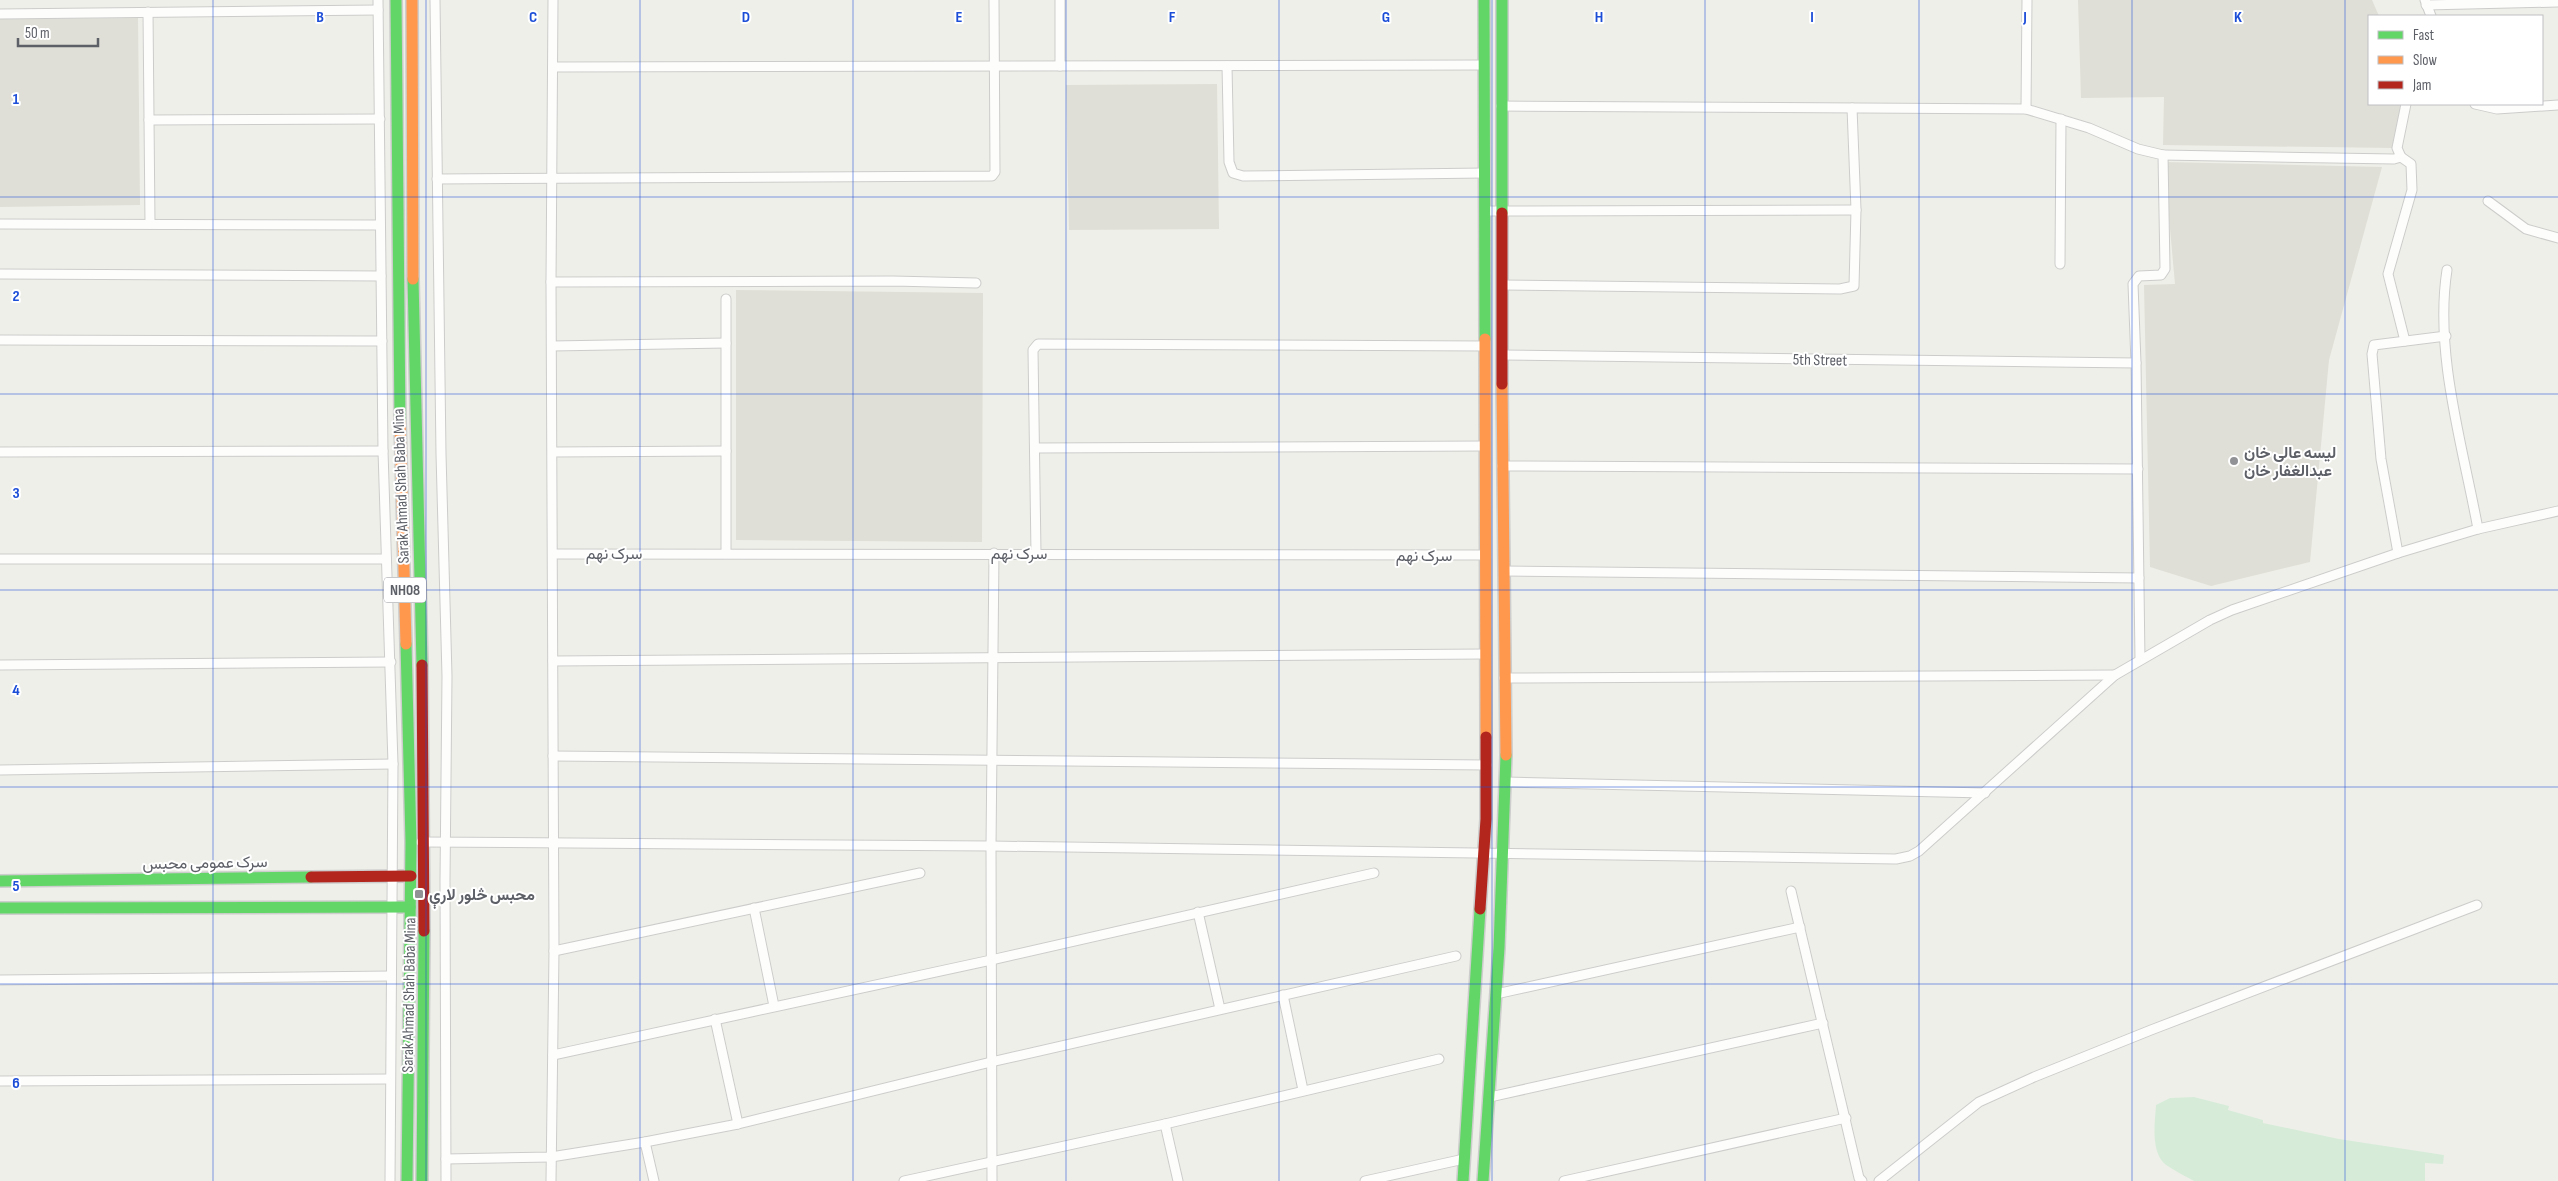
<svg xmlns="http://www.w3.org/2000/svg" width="2558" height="1181" font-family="'Sofia Sans Condensed',Vazirmatn,sans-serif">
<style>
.education{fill:#dfdfd7}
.green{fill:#d6ecd9}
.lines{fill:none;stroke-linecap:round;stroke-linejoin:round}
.street-casing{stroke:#cccdcb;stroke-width:11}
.fast-casing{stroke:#cdcdcd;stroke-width:14}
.slow-casing{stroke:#cdcdcd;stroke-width:14}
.jam-casing{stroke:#cdcdcd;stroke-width:14}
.street{stroke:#fdfdfc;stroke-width:9}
.fast{stroke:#63d668;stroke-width:11}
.slow{stroke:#ff974d;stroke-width:11}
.jam{stroke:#b3261e;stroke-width:11}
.grid{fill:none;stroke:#1d4ed8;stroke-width:1;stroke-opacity:0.55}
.poi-dot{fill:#919295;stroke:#fff;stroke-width:2}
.labels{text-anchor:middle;stroke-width:4;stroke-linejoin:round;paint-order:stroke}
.shield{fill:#fff;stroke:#8e9095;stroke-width:1}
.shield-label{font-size:15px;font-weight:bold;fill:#5e6068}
.street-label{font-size:16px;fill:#5e6068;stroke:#fff}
.poi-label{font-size:16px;font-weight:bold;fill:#5e6068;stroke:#fff;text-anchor:start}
.grid-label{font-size:16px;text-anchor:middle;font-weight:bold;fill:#1d4ed8;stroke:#fff;stroke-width:4;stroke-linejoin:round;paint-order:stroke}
</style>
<rect width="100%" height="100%" fill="#efefe9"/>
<g class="education">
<polygon points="2078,0 2372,0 2379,16 2369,16 2369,104 2405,104 2393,148 2163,145 2164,97 2081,98"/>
<polygon points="138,18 140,205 0,207 0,19"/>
<polygon points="1217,84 1219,229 1069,230 1066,85"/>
<polygon points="2164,162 2382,167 2329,360 2310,562 2211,586 2150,567 2144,285 2175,284"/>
<polygon points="736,290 983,293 982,542 736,540"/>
</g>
<path class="green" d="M2194,1097L2229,1106L2228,1110L2263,1120V1123L2339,1139L2444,1155L2443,1164L2425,1163V1181H2194C2185,1176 2175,1171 2166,1165C2150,1153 2155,1122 2156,1105L2170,1098Z"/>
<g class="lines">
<defs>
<g id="street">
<polyline points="378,0 383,451 393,764 390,1181"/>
<polyline points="435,0 441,454 447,676 445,881 446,1181"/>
<polyline points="1060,0 1060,66"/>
<polyline points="2425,0 2431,16"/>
<polyline points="2426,5 2558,2"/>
<polyline points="148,12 150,224"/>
<polyline points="0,14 378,10"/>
<polyline points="1227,66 1229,162 1233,173 1243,176 1484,173"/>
<polyline points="553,67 1484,65"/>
<polyline points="2475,104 2497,109 2558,105"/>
<polyline points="1501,106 2026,109 2089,128 2138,149 2163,155 2165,269 2161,275 2139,276 2133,284 2136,363 2140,660"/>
<polyline points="2026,109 2027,0"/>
<polyline points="149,120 380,119"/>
<polyline points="2163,155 2394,159 2401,157 2397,148 2406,104"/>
<polyline points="2401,157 2411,164 2412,190 2388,274 2405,341"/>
<polyline points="437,179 992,176 995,172 994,0"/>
<polyline points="2488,201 2526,229 2558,238"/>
<polyline points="1485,211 1856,210"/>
<polyline points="0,224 380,225"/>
<polyline points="2060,264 2061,119"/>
<path d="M2447,270C2434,353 2463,447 2478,529"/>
<polyline points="0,274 381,276"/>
<polyline points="551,282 893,281 976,283"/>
<polyline points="1503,285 1840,289 1854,286 1856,210 1852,108"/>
<polyline points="0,340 382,341"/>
<polyline points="552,346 726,343"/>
<polyline points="1503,355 2136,363"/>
<polyline points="1035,448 1485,446"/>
<polyline points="0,452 383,451"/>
<polyline points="553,452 726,451"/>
<polyline points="1502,466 2138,469"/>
<polyline points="726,552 726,299"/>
<polyline points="1036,553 1033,350 1038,344 1485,346"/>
<polyline points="2398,553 2381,459 2372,354 2374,345 2446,336"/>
<polyline points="553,554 1485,555"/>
<polyline points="0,559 386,559"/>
<polyline points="1505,571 2139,578"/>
<polyline points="553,661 1485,654"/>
<polyline points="0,665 391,662"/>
<polyline points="1504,678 2115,675"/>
<polyline points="553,756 1487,765"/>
<polyline points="0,770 393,764"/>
<polyline points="1506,782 1985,793"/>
<polyline points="421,842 991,846 1896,859 1910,856 1919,851 2115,675 2210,620 2232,610 2398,553 2478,529 2558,511"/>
<polyline points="1791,891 1859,1178 1862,1181"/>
<polyline points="754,908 774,1006"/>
<polyline points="1198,912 1220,1009"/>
<polyline points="554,951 920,873"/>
<polyline points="0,980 391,976"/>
<polyline points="1496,994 1800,927"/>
<polyline points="1283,995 1303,1090"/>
<polyline points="715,1019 738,1124"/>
<polyline points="553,1055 991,960 1374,873"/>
<polyline points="0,1081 390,1079"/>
<polyline points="1490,1097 1823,1023"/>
<polyline points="1165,1124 1178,1181"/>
<polyline points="645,1142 654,1181"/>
<polyline points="446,1159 551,1157 645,1142 738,1124 991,1062 1456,956"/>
<polyline points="551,1181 554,951 551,282 553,0"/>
<polyline points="904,1181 1165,1124 1439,1059"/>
<polyline points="992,1181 991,846 994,553"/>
<polyline points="1365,1181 1464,1159"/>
<polyline points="1564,1181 1846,1118"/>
<polyline points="1879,1181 1979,1102 2034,1077 2151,1030 2477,905"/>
</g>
<g id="fast">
<polyline points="396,0 400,422"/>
<polyline points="1484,0 1485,339"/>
<polyline points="1502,0 1502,213"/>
<polyline points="413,279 422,665"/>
<polyline points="406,644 411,842 407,1181"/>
<polyline points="0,881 311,877"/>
<polyline points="0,908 410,907"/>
<polyline points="422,1181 424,931"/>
<polyline points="1463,1181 1480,909"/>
<polyline points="1483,1181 1499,948 1506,755"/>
</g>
<g id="slow">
<polyline points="412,0 413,279"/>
<polyline points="1485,339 1486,737"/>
<polyline points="1502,384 1506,755"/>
<polyline points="400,422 406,644"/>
</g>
<g id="jam">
<polyline points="1502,213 1502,384"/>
<polyline points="422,665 424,931"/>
<polyline points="311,877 411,876"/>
<polyline points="1480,909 1486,819 1486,737"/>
</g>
</defs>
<use href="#street" class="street-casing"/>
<use href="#fast" class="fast-casing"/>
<use href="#slow" class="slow-casing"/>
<use href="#jam" class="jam-casing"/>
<use href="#street" class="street"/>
<use href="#fast" class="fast"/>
<use href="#slow" class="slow"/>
<use href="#jam" class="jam"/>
</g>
<path class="grid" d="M213,0V1181M426,0V1181M640,0V1181M853,0V1181M1066,0V1181M1279,0V1181M1492,0V1181M1705,0V1181M1919,0V1181M2132,0V1181M2345,0V1181M0,197H2558M0,394H2558M0,590H2558M0,787H2558M0,984H2558"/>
<g class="poi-dot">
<circle cx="2234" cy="461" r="5"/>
<rect x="414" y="889" width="10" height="10" rx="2.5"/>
</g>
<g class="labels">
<rect class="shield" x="384" y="577.5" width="42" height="25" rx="4"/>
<g class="shield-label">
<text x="405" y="595">NH08</text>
</g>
<g class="street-label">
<text transform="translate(1820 359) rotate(1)" y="6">5th Street</text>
<text transform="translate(400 486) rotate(-92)" y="6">Sarak Ahmad Shah Baba Mina</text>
<text x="614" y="559">سرک نهم</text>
<text x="1019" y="559">سرک نهم</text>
<text x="1424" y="561">سرک نهم</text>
<text transform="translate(205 862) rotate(-1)" y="6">سرک عمومی محبس</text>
<text transform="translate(408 995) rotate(-89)" y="6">Sarak Ahmad Shah Baba Mina</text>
</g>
<g class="poi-label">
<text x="2244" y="458">لیسه عالی خان<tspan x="2244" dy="18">عبدالغفار خان</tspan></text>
<text x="429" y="900">محبس څلور لارې</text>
</g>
</g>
<g class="grid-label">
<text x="320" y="22">B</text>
<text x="533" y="22">C</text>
<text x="746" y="22">D</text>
<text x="959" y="22">E</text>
<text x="1172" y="22">F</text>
<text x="1386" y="22">G</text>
<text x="1599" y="22">H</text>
<text x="1812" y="22">I</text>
<text x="2025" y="22">J</text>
<text x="2238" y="22">K</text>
<text x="16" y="104">1</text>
<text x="16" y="301">2</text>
<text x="16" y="498">3</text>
<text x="16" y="695">4</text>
<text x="16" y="891">5</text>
<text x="16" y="1088">6</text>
</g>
<rect x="2368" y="15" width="175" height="90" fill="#ffffff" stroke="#bfbfc3"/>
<rect x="2378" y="31" width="25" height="8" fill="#63d668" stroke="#bfbfc3"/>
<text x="2413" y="40" font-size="15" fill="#5e6068">Fast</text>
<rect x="2378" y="56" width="25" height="8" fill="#ff974d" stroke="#bfbfc3"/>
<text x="2413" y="65" font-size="15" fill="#5e6068">Slow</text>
<rect x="2378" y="81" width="25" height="8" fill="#b3261e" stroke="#bfbfc3"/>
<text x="2413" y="90" font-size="15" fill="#5e6068">Jam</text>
<path d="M18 38v8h80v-8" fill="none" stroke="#5e6068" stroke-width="2.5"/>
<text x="25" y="38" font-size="15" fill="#5e6068" stroke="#ffffff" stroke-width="4" paint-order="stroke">50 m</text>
</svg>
